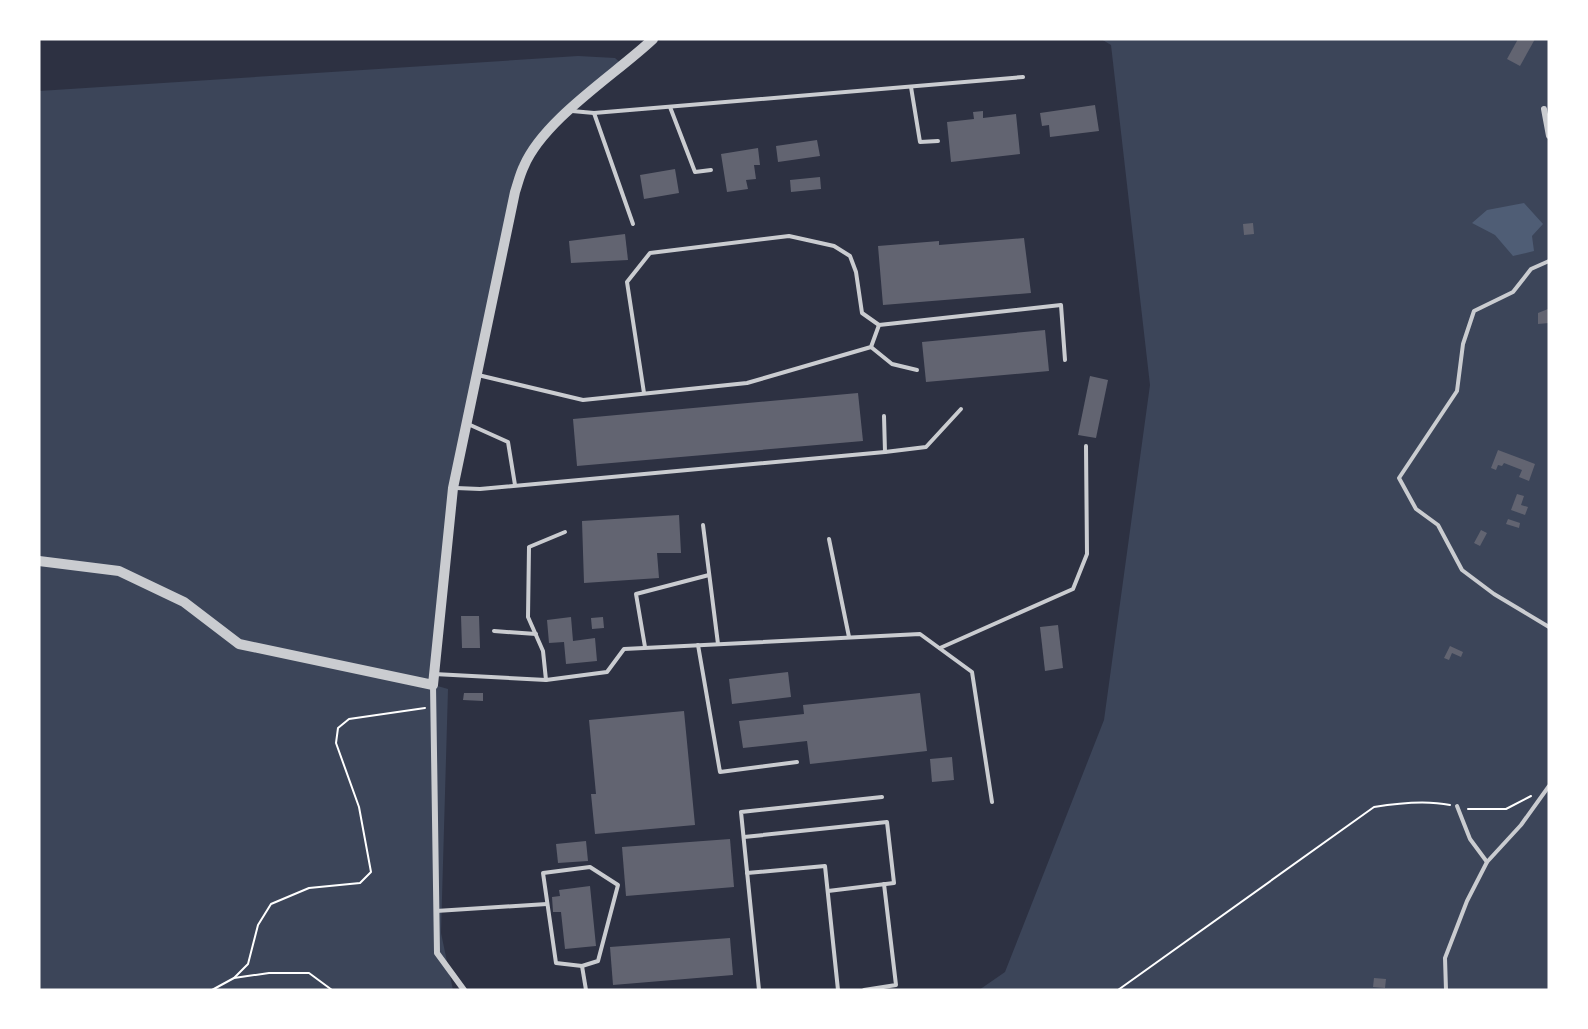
<svg xmlns="http://www.w3.org/2000/svg" width="1588" height="1029" font-family="Inter,sans-serif">
<style>
.green{fill:#3c4559}
.water{fill:#4f5d75}
.building{fill:#626471}
.lines{fill:none;stroke-linecap:round;stroke-linejoin:round}
.path{stroke:#fff;stroke-width:2}
.service{stroke:#caccd0;stroke-width:4}
.minor{stroke:#caccd0;stroke-width:6}
.tertiary{stroke:#caccd0;stroke-width:10}
</style>
<rect width="100%" height="100%" fill="#2d3142"/>
<g class="green">
<polygon points="1101,39 1549,39 1549,990 979,990 1005,972 1104,720 1150,385 1111,45"/>
<polygon points="578,56 615,58 623,65 570,110 525,164 453,488 434,685 448,689 441,933 453,990 39,990 39,91"/>
</g>
<polygon class="water" points="1524,203 1543,224 1532,236 1534,251 1513,256 1495,235 1472,223 1487,210"/>
<g class="building">
<polygon points="1518,39 1535,39 1520,66 1507,59"/>
<polygon points="1095,105 1099,131 1050,137 1049,125 1042,126 1040,113"/>
<polygon points="983,111 983,118 1016,114 1020,154 951,162 947,122 974,119 973,112"/>
<polygon points="817,140 820,156 778,162 776,146"/>
<polygon points="758,148 760,165 754,165 756,179 746,180 748,189 727,192 721,154"/>
<polygon points="675,169 679,193 644,199 640,175"/>
<polygon points="820,177 821,189 791,192 790,180"/>
<polygon points="1253,223 1254,234 1244,235 1243,224"/>
<polygon points="625,234 628,260 571,263 569,241"/>
<polygon points="1024,238 1031,293 883,305 878,246 939,241 939,245"/>
<polygon points="1548,309 1549,323 1538,324 1538,313"/>
<polygon points="1045,330 1049,371 926,382 922,342"/>
<polygon points="1090,376 1108,380 1096,438 1078,435"/>
<polygon points="858,393 863,441 577,466 573,419"/>
<polygon points="1498,450 1535,464 1529,481 1519,477 1522,470 1504,463 1502,466 1498,465 1496,470 1491,468"/>
<polygon points="1517,494 1524,496 1521,505 1528,507 1525,515 1511,510"/>
<polygon points="679,515 681,553 657,553 659,578 584,583 582,521"/>
<polygon points="1508,519 1520,523 1519,528 1506,524"/>
<polygon points="1481,530 1487,533 1480,546 1474,543"/>
<polygon points="461,616 479,616 480,648 462,648"/>
<polygon points="571,617 573,641 595,638 597,661 566,664 564,642 549,643 547,620"/>
<polygon points="603,617 604,628 592,629 591,618"/>
<polygon points="1058,625 1063,668 1045,671 1040,627"/>
<polygon points="1450,646 1463,652 1461,657 1452,653 1449,660 1444,658"/>
<polygon points="788,672 791,697 732,704 729,679"/>
<polygon points="464,693 483,693 483,701 463,700"/>
<polygon points="920,693 927,751 810,764 807,741 743,748 739,721 804,714 803,705"/>
<polygon points="684,711 695,825 595,834 591,794 596,794 589,720"/>
<polygon points="952,757 954,780 932,782 930,759"/>
<polygon points="730,839 734,887 626,896 622,847"/>
<polygon points="586,841 588,861 558,863 556,844"/>
<polygon points="590,886 596,946 565,949 561,912 553,912 552,897 560,896 559,890"/>
<polygon points="730,938 733,975 613,985 610,947"/>
<polygon points="1374,978 1386,979 1385,988 1373,987"/>
</g>
<g class="lines">
<g class="path">
<polyline points="1468,809 1506,809 1531,796"/>
<polyline points="234,978 248,964 258,925 271,904 309,888 360,883 371,872 359,807 336,743 338,728 349,719 425,708"/>
<polyline points="212,990 234,978 269,973 309,973 332,990"/>
<path d="M1118,990L1374,807C1398,803 1426,800 1450,805"/>
</g>
<g class="service">
<polyline points="911,87 920,142 938,141"/>
<polyline points="670,107 695,172 711,170"/>
<polyline points="572,111 594,113 1023,77"/>
<polyline points="594,113 633,224"/>
<polyline points="1549,261 1531,269 1513,292 1474,311 1463,344 1457,391 1399,478 1416,509 1438,525 1462,570 1494,594 1549,627"/>
<polyline points="871,347 892,364 917,370"/>
<polyline points="478,375 583,400 747,383 871,347 879,325 1061,305 1065,360"/>
<polyline points="644,393 627,282 650,253 789,236 834,246 850,256 856,272 862,313 879,325"/>
<polyline points="884,416 885,452 926,447 961,409"/>
<polyline points="468,424 508,442 515,485"/>
<polyline points="456,488 480,489 885,452"/>
<polyline points="703,525 718,644"/>
<polyline points="829,539 849,637"/>
<polyline points="494,631 536,634"/>
<polyline points="698,645 720,772 797,762"/>
<polyline points="645,647 636,594 709,575"/>
<polyline points="940,648 1073,589 1087,554 1086,446"/>
<polyline points="434,674 546,680 607,672 624,649 920,634 972,672 992,802"/>
<polyline points="546,680 543,651 528,617 529,547 565,532"/>
<polyline points="1457,806 1470,839 1487,862"/>
<polyline points="744,837 887,822 894,883 828,891"/>
<polygon points="590,867 618,885 598,961 582,966 556,963 543,873"/>
<polyline points="747,873 825,866 838,990"/>
<polyline points="436,911 547,904"/>
<polyline points="582,966 586,990"/>
<polyline points="759,990 741,812 882,797"/>
<polyline points="864,990 896,985 884,884"/>
<polyline points="1446,990 1445,958 1467,901 1487,862 1521,825 1549,786"/>
</g>
<g class="minor">
<polyline points="1544,109 1549,136"/>
<polyline points="433,685 437,953 464,990"/>
</g>
<path class="tertiary" d="M39,561L119,571L184,602L239,644L433,685L453,488L515,192C518,183 520,174 524,166C544,119 616,74 653,39"/>
</g>
<rect width="1588" height="1029" fill="none" stroke="#ffffff" stroke-width="81"/>
</svg>
